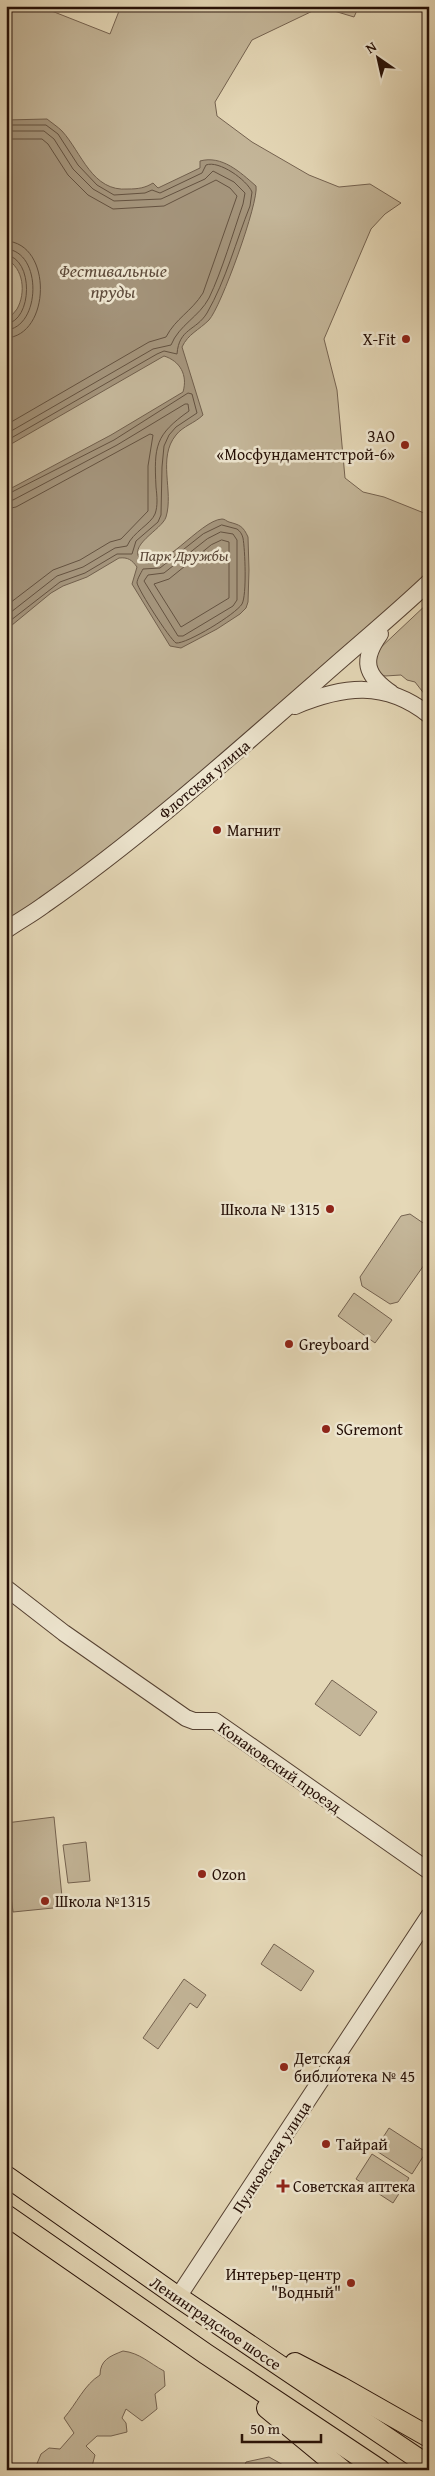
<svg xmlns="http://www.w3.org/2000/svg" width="435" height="2476" font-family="'Gentium Book Plus',serif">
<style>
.green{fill:#c4b699;stroke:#746250}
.water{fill:#a4947b;stroke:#715f4c}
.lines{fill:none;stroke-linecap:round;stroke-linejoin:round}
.shore{stroke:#645240;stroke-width:1}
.minor-casing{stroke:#554132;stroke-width:18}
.major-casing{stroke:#250f06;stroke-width:22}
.minor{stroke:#eee6d0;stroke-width:16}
.major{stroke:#e5d8b7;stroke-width:20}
.poi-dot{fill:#8f2418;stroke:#eee6d0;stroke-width:2}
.labels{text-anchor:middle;stroke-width:5;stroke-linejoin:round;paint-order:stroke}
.poi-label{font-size:16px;fill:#250f06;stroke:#eee6d0;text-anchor:start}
.park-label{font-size:16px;font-style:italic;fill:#5d4939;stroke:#eee6d0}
.street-label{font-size:16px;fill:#250f06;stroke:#eee6d0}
.water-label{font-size:18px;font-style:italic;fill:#5e4b3b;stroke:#eee6d0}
</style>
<rect width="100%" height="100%" fill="#e5d8b7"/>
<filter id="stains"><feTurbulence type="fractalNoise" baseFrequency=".004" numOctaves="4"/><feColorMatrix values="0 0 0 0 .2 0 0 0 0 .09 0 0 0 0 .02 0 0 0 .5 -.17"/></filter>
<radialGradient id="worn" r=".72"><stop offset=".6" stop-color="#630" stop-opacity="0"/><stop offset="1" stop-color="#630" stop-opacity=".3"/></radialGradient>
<g class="green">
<polygon points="6,6 39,6 110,34 121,6 359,6 354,17 321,7 252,40 215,102 217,116 252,142 309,175 339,187 370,184 401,203 385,214 371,229 324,339 337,390 345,478 363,492 384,497 429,515 429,575 224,755 77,873 6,923"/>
<polygon points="429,602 429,700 415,682 407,680 401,675 385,676 378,673 375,666 377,651"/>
<polygon points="410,1214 429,1227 429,1258 398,1302 390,1304 362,1286 360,1277 401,1216"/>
<polygon points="354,1293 392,1320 375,1343 338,1316"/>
<polygon points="332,1680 377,1712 360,1736 315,1704"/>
<polygon points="54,1817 63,1907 13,1912 6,1853 6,1823"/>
<polygon points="86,1842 90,1881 68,1883 63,1845"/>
<polygon points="274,1944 314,1971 301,1991 261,1964"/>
<polygon points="184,1979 206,1995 197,2008 190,2003 158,2049 143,2038"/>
<polygon points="389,2128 426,2152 412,2174 375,2150"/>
<polygon points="372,2154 409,2178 393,2203 356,2179"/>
<path d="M123,2351C140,2353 149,2363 164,2371L165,2386L155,2394L157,2409L142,2421L126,2409L122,2418L126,2423L127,2432L111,2436H97L86,2446L95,2455L91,2470H37L36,2466L41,2454L49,2448L60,2449L74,2433L64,2418C77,2403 84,2385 100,2375C100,2360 110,2356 123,2351Z"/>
<polygon points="269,2457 285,2466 284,2470 243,2470 246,2462"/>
</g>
<path class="water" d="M47,119C52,123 58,127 62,131C82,153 92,192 128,189C138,189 145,188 153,183L158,188L200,168V161C222,155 240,172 256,186C259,202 221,307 209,320C199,330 188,334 182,347L203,415C195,423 183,426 176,435C157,458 174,491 166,517C162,530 125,546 142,561C160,576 200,520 222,519C225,519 226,521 229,522C240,525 243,526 248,537L249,570L248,602L246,608L240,614L217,629L181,648L170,646L132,584L137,567C132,560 128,557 119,558L87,577L63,586L51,593L6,630V491L111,435L183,392C188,375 180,361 164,356L6,447V321C10,317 14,313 17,309C26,293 24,268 6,259V120Z"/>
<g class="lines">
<g class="shore">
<path d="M6,125H46L58,134L78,165L97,185L114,195L145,193L152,190L160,193L202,173L206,165C219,160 247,180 252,192L250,206C236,241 226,280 207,313C196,331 179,328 177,354L164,351L157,354L6,441"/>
<path d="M6,131H44L54,139L73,169L93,189L114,201L161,199L205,179L213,171L234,182L245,193L243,204C233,233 222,271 209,298C199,317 179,325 171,345L153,349L6,434"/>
<path d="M6,139H42L48,144L68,175L88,195L113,209L164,206L216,180L230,188L237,196L203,293C191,312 176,318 166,337L149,342L6,425"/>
<path d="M6,241C53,243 51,336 6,338"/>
<path d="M6,249C43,251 41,328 6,330"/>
<path d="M6,255C34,258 33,321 6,324"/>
<polyline points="6,495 114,440 188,393 192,394 197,413 176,427 169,435 164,446 162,467 161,515 158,522 136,541 132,554 117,554 85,573 60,582 6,624"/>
<path d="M6,501L13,500L117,445L185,404H188L189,411C155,435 154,446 156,487C157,496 158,506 155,514C151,524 133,532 127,546L115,548L83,567L57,576L6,616"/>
<polyline points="6,509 16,507 150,434 153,435 148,466 148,511 121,539 110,542 80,560 53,570 6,606"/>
<path d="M222,525L237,529C240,531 242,534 243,538C245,549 247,595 242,604C236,614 187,644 176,643C169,638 139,591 137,583C137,579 141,573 143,569L160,568L203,534Z"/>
<polygon points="221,532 233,534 237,540 237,600 233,606 183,636 178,636 144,581 148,575 164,573 207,539"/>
<polygon points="222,540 229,542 229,598 181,627 154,584 169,579 211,545"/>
</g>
<defs>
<g id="minor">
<path d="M380,634C361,660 365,675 391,693"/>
<path d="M295,706C343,686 385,680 429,715"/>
<path d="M6,930C19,921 32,914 44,905C140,838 228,759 316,682C354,648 392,617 429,582"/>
<polyline points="6,1588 64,1633 186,1718 194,1721 215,1721 429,1871"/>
<polyline points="178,2297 429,1916"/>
</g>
<g id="major">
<polyline points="6,2176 178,2297 429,2466"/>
<polyline points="6,2215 206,2354 380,2470"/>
<polyline points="295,2363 341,2387 429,2437"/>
<polyline points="267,2408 342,2470"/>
</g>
</defs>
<use href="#minor" class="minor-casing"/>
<use href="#major" class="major-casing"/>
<use href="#minor" class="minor"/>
<use href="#major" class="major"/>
</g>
<g class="poi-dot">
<circle cx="406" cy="339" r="5"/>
<circle cx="405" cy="445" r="5"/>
<circle cx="217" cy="830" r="5"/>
<circle cx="330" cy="1209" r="5"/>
<circle cx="289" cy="1344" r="5"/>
<circle cx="326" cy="1429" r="5"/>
<circle cx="202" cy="1874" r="5"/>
<circle cx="45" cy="1901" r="5"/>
<circle cx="284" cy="2067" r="5"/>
<circle cx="326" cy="2144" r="5"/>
<path d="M280.5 2178.5h5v5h5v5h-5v5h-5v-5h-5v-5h5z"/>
<circle cx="351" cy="2283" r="5"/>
</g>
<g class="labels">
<g class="poi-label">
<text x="396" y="345" text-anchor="end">X-Fit</text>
<text x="395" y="442" text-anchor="end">ЗАО<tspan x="395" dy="18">«Мосфундаментстрой-6»</tspan></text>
<text x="227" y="836">Магнит</text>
<text x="320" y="1215" text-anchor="end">Школа № 1315</text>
<text x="299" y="1350">Greyboard</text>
<text x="336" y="1435">SGremont</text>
<text x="212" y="1880">Ozon</text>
<text x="55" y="1907">Школа №1315</text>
<text x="294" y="2064">Детская<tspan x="294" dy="18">библиотека № 45</tspan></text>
<text x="336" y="2150">Тайрай</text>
<text x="293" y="2192">Советская аптека</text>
<text x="341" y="2280" text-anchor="end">Интерьер-центр<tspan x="341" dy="18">"Водный"</tspan></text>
</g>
<g class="park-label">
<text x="184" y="561">Парк Дружбы</text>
</g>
<g class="street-label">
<text transform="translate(204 779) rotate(-40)" y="6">Флотская улица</text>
<text transform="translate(280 1767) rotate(35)" y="6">Конаковский проезд</text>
<text transform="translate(271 2157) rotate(-57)" y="6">Пулковская улица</text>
<text transform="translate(216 2323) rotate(34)" y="6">Ленинградское шоссе</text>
</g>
<g class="water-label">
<text x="113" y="277">Фестивальные<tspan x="113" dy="21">пруды</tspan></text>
</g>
</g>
<rect width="435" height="2476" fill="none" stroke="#e5d8b7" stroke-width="25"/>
<rect x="8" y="8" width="420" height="2461" fill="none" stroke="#250f06" stroke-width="2.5"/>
<rect x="12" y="12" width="410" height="2451" fill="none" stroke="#250f06"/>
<g transform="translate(378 58) rotate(326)" stroke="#eee6d0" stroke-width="4" paint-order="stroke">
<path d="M0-4L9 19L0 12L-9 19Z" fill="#250f06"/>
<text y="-8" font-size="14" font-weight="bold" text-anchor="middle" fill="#250f06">N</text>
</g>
<path d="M242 2434v8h79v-8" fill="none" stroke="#250f06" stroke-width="2.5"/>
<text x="250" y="2434" font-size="15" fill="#250f06" stroke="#eee6d0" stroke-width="4" paint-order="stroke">50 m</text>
<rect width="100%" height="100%" filter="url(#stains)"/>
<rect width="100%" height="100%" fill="url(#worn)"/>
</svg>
